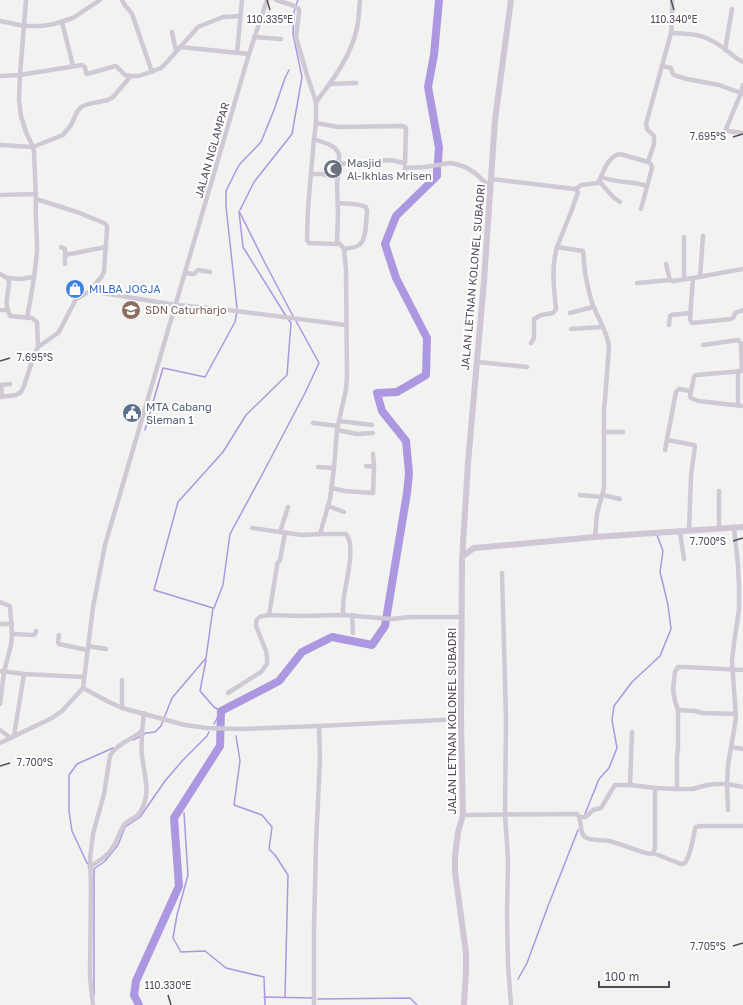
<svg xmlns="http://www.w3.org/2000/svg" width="743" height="1005" font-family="'Golos Text',sans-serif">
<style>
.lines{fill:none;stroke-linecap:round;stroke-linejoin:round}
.stream{stroke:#ac97e1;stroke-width:1.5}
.river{stroke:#ac97e1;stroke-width:8}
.street{stroke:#cfc9d5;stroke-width:4.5}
.secondary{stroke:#cfc6d6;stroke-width:6}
.ticks{fill:none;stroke:#544a5b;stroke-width:1.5}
.labels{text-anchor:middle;stroke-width:4;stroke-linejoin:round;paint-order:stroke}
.street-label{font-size:11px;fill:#544a5b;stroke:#fff}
.worship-label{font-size:11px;fill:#5b616d;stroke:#fff;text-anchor:start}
.shop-label{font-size:11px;fill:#366cbe;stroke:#fff;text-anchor:start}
.education-label{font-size:11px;fill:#785e54;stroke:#fff;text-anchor:start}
.service-label{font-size:11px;fill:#4e5e75;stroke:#fff;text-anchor:start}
.ticks-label{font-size:10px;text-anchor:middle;fill:#544a5b;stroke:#fff;stroke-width:4;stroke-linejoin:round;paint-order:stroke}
</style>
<rect width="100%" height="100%" fill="#f2f2f0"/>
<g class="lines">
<g class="stream">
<polyline points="296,5 298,0"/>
<polyline points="240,213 265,263 293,316"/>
<polyline points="237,308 226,206 226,191 239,165 261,142 274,110 285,78 289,70"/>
<polyline points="286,316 243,247 239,212 254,182 292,134 302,77 293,34 294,12 295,9"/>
<polyline points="145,430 163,368 205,377 235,322 237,312"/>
<polyline points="214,608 223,585 230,534 263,473 305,393 319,363 296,321"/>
<polyline points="206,660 200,691 214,707 221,711 214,724"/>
<polyline points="144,734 146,733 155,732 161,726 172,698 206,658 213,608 154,590 178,502 223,452 246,415 287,375 291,323 288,319"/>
<polyline points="236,736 240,761 234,805 262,815 272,827 269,849 275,855 288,875 285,997"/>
<polyline points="133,740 141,736"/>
<polyline points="184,813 188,875 177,915 173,938 181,952 205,951 226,968 264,977 265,1005"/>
<polyline points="585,814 599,779 609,768 617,748 612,720 614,706 632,682 660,656 671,629 668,605 663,584 660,572 663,551 657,535"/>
<polyline points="89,865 87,863 72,831 69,811 69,775 77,764 113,748"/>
<polyline points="518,979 527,963 548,906 578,830"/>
<polyline points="94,995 94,869 105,861 118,845 125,827 140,817 165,781 182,761 207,736 209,732"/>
<polyline points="264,997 313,998"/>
<polyline points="318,999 410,998 417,1005"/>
</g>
<g class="river">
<polyline points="438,161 439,148 428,87 434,55 439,0"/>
<polyline points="139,1005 134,995 136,981 179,886 174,818 220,746 221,711 279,681 302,652 332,637 372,645 385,626 407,493 409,473 406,441 382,411 377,393 397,392 426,375 427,338 396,278 385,244 396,216 437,176 437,169"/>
</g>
<g class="street">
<polyline points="26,0 20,75 19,100 21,116 26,132 33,147 34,152 36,199 77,212 104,223 107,226 107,230 104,271 102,276 90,291 176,305 220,309 346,325"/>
<path d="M122,0C125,7 128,8 132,14L152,72"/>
<path d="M276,0L292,5L299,9V13L296,37L307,75L316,102V123L314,139L328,144L335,148L339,154V164L337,185L338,212L337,244H340L344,249L346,270L347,377L346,389L337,430L334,468L330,499L320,534H346C356,545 346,582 344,596C343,602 343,608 343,615"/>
<polyline points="0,21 24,26 41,26 54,24 73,18 100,0"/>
<polyline points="62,22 73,66"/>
<polyline points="172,32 176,51"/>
<path d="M671,33C695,34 704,34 725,49C731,54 736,59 743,62"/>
<polyline points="254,37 281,39"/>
<polyline points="180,47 249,54"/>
<polyline points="725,50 732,9"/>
<polyline points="237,53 242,0"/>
<polyline points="662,66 671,68 673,74 674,75 687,79 719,85 743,94"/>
<polyline points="0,76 20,75 82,65 85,67 86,73 87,74 116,66 125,75 131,76 139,76 156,70 161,68 167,62 198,27 223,17 240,16"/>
<polyline points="330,84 356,83"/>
<polyline points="743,85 741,93 726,129 728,131 743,133"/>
<path d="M316,102C333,80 351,56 357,28C359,19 359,9 360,0"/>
<polyline points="316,123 338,127 402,126 405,127 406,128 405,163 390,160 339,164"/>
<polyline points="314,139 308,208 307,240 309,243 337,244"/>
<polyline points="0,145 33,147 63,135 71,125 77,112 81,107 88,104 108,100 113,97 131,76"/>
<polyline points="405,168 425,167 450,163 456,164 465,167 475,173 490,187"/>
<polyline points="311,174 322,174 338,178"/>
<path d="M601,177C617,183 632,181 647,186"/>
<polyline points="405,178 405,167"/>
<path d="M491,179L575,189L578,192L571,212L557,247L583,251C584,257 584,265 585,272C587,283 589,295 593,305C598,319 607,331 609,346L605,400L604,409V488L597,514L595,537"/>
<polyline points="599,181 613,197 620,202"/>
<path d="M576,189L581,185L598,183L599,181C604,171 608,156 620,154L648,162L654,144V136L647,129L646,124L671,33L672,23V0"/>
<polyline points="0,195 36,194"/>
<path d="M338,203C347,204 357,203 366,207L367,211C366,219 367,240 359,245C355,248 349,248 344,249"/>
<polyline points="641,209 652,168 651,164 648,162"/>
<polyline points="61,247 65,249 65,255"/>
<polyline points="65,264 65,255 106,247"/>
<polyline points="666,264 670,280 673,281 693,278"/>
<polyline points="743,269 693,278 690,319 692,323 731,319 734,317 735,313 743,310"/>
<polyline points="185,273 194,274 198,270 210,272"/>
<path d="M0,274L7,278L9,281C9,295 3,302 10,316L32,318L37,322L38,347"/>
<polyline points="700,277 703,236"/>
<polyline points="7,278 20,279 34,277"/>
<polyline points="684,279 684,237"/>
<polyline points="637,283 670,280"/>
<polyline points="0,310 8,310"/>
<polyline points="570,313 593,307"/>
<path d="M27,318C31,295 36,272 37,249C37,232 35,216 36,199"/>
<polyline points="669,325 670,316 671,315 691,313"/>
<polyline points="571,329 603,327"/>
<path d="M531,343L534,338V319L541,315L553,313L556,309C554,288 551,268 557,247"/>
<polyline points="703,345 738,340 741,343 742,371"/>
<polyline points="477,362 527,367"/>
<polyline points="743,371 696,375 694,377 690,396 691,398 698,401 743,406"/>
<polyline points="0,397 16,395 21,392 24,386 34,355 38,347 58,333 61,328 76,299 90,291"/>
<polyline points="2,397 1,385 10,384"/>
<polyline points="738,406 738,371"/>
<polyline points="339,421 372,425"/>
<polyline points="313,423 338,426"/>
<polyline points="337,430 357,434 373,433"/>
<polyline points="604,432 623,432"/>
<polyline points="667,440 694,445 695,446 691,476 689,531"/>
<polyline points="665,450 676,392 679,389 690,391"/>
<polyline points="373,454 374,467"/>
<polyline points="318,467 334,468"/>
<polyline points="331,488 345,491 373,493 374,467 366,466"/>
<polyline points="580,495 602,497"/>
<polyline points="602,495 620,499"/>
<polyline points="328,506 344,512"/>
<polyline points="288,507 280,532 302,535 320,534"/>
<polyline points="252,528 280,532"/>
<polyline points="719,529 719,491"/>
<polyline points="680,532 684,559"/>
<polyline points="285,533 280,560 277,564 277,566 269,615 300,616 343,615 392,619 410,617 462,617"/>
<polyline points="502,573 506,718 505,814 508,859 507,914 508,964 511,1005"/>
<polyline points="0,602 10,606 12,634 11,645 4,672 0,704"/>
<polyline points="352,615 353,633"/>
<polyline points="0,624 12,624"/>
<polyline points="12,634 34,635 35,634 36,631"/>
<polyline points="59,635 58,642 59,644 87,650"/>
<polyline points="88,646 106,649"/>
<polyline points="743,670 685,667 678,667 675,672 673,690 675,701 678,710 678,747 677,757 677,789 693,789 707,785 715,784 727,784 743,787"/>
<polyline points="0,671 24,674 14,736"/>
<polyline points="24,674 84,677"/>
<polyline points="83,688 93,607 105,545 249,54 267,0"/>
<polyline points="83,688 107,701 122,708 185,725 207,728 241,729 319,726 461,719"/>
<path d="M228,693L261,672L267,664V657L266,651L256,626C255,616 262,616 269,615"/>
<polyline points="122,708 122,680"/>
<polyline points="678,710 695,711 702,713 736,714"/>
<polyline points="0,730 11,738"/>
<polyline points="0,743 52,718 62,711 83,688"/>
<polyline points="731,747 743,749"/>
<polyline points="630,785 632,732"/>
<polyline points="728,810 727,784 728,765 736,718 732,661 734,643 739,610 739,587 738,565 734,528"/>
<path d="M463,815L577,814C583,820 578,831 585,837C592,842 602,839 609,841C623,844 637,852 651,854L653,853L655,848V788L677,789"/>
<polyline points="580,817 586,817 593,810 601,808 613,788 615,785 630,785 655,788"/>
<path d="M653,853L681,864C683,864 685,864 686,861C691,854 693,838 695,829L696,827L701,826H743"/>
<path d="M90,867C97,862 106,857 111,850C117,842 119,833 124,825C128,819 136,819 140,812C152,794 144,775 142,756C141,748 142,739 142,731"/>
<path d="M93,1005L90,977L91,886L90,858L93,834L104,794L110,756C116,744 132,740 142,731L144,713"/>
<polyline points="314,1005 314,930 316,844 320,759 319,726"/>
</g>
<g class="secondary">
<polyline points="463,556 474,548 595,537 743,527"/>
<polyline points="464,1005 466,970 466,953 455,872 455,856 458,832 463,815 461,719 462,560 468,463 484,281 495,120 511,0"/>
</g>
</g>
<path class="ticks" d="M267,0L270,10M671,0L674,10M733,137L743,134M0,361L10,358M733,541L743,538M0,766L10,763M733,946L743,943M168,995L171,1005"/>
<defs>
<symbol id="mosque-disc" viewBox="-11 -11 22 22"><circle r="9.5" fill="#6b7280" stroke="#fff"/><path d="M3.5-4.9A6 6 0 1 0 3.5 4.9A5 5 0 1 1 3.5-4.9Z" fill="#fff"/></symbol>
<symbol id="shop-disc" viewBox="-11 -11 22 22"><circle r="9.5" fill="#3f7fe0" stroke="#fff"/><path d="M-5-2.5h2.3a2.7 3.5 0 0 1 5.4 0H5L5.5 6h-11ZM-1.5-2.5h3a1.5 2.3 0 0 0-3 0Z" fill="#fff"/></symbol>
<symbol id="school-disc" viewBox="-11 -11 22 22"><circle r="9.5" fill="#8d6e63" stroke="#fff"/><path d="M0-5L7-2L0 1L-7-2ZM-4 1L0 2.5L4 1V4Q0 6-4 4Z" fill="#fff"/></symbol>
<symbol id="civic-disc" viewBox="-11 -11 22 22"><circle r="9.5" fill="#5c6f8a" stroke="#fff"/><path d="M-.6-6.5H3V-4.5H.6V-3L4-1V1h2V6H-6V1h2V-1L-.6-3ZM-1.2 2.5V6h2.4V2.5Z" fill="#fff"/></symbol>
</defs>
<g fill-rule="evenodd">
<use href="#mosque-disc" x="322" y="158" width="22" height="22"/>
<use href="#shop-disc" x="64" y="278" width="22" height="22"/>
<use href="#school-disc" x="120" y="299" width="22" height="22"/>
<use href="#civic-disc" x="121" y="402" width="22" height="22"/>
</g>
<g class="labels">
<g class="street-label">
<text transform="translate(212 150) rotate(-74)" y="4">JALAN NGLAMPAR</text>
<text transform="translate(473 277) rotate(-85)" y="4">JALAN LETNAN KOLONEL SUBADRI</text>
<text transform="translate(452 721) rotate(-90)" y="4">JALAN LETNAN KOLONEL SUBADRI</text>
</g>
<g class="worship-label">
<text x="347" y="167">Masjid<tspan x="347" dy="13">Al-Ikhlas Mrisen</tspan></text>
</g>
<g class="shop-label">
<text x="89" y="293">MILBA JOGJA</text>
</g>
<g class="education-label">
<text x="145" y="314">SDN Caturharjo</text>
</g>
<g class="service-label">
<text x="146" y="411">MTA Cabang<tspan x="146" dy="13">Sleman 1</tspan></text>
</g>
</g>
<g class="ticks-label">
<text x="270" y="23">110.335°E</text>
<text x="674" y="23">110.340°E</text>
<text x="708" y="140">7.695°S</text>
<text x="35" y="361">7.695°S</text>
<text x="708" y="545">7.700°S</text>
<text x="35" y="766">7.700°S</text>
<text x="708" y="950">7.705°S</text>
<text x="168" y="989">110.330°E</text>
</g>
<path d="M599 981v6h70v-6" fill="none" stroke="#544a5b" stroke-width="2"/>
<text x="605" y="981" font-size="12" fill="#544a5b" stroke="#ffffff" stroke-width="3" paint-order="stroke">100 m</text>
</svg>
